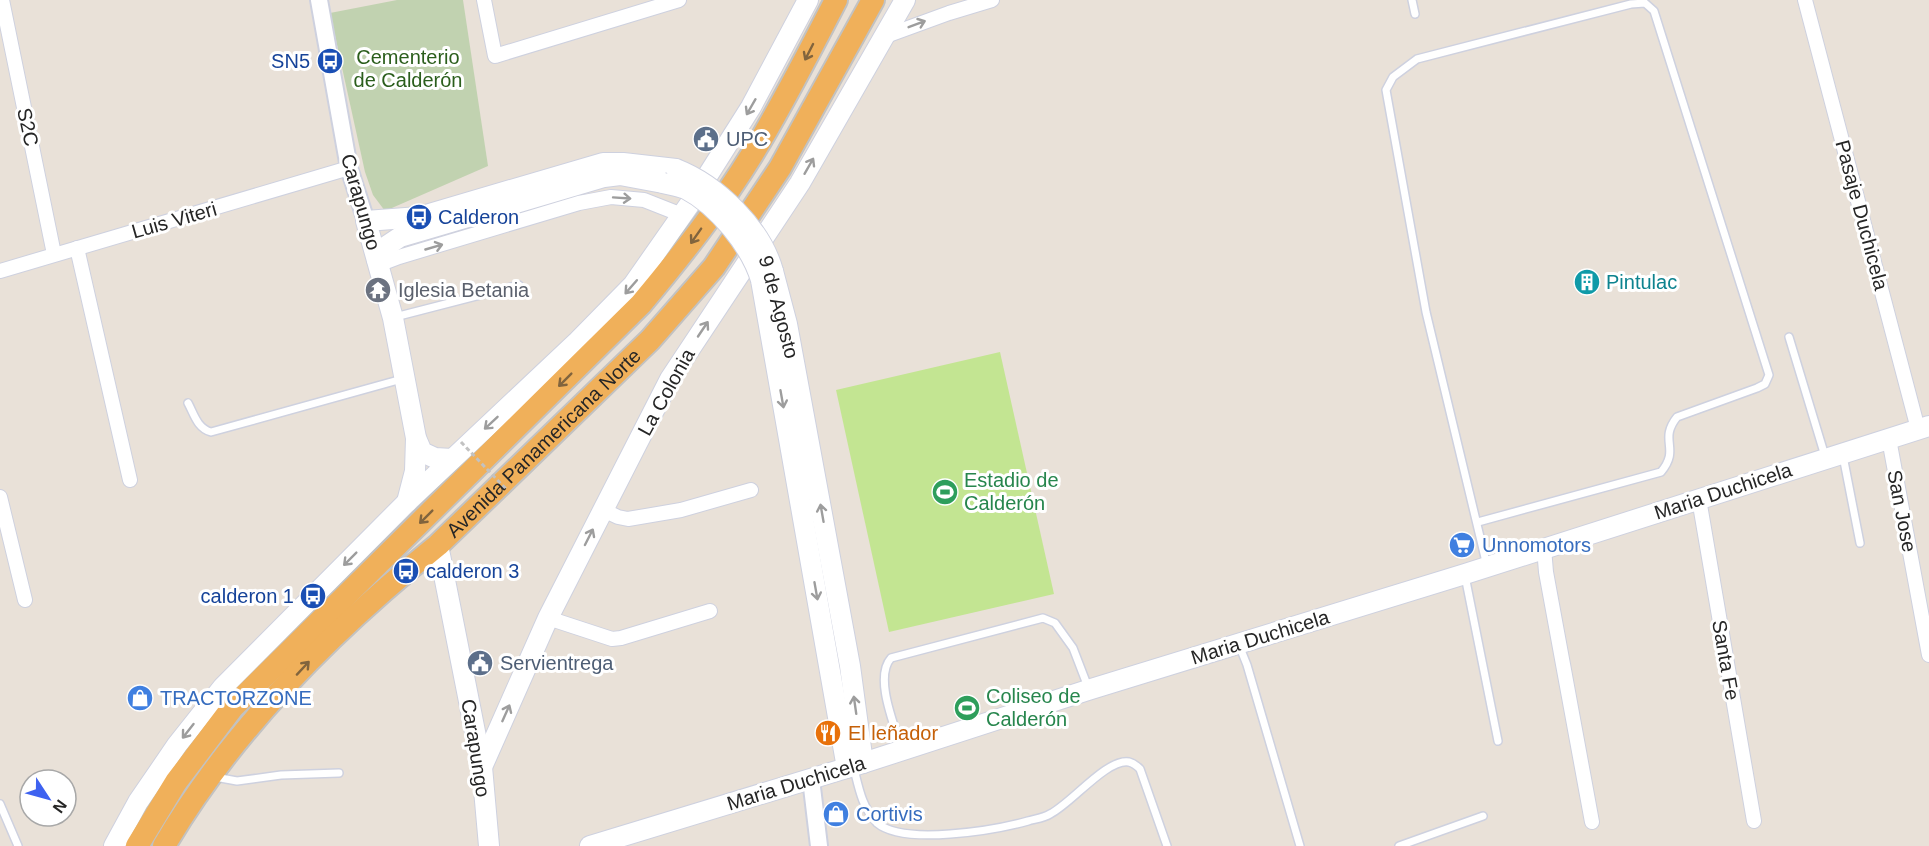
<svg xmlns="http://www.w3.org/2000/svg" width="1929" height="846" font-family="Arial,sans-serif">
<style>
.cemetery{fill:#c1d2b0}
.pitch{fill:#c3e592}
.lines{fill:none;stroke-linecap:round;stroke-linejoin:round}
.service-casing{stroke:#ced1df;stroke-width:10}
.minor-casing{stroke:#ced1df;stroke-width:16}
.tertiary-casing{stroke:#ced1df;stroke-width:20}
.secondary-casing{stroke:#ced1df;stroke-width:22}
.trunk-casing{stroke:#c2c2c2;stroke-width:26}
.service{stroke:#fff;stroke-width:7}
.minor{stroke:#fff;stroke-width:14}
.tertiary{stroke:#fff;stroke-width:16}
.secondary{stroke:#fff;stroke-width:20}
.trunk{stroke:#f0b05a;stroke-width:22}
.secondary-bridge-casing{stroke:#ced1df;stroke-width:22;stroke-linecap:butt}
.path-bridge{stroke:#c2c2c2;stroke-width:3;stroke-dasharray:4.5 3;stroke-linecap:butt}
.secondary-bridge{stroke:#fff;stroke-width:20}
.oneway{stroke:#9d9d9d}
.oneway2{stroke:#81643d}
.labels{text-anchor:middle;stroke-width:6;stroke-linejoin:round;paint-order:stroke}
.park-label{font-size:20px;fill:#2b5e1c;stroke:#fff}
.transit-label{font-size:20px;fill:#164399;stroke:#fff;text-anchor:end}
.street-label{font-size:20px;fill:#262626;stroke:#fff}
.service-label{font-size:20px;fill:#4e5e75;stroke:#fff;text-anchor:start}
.culture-label{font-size:20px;fill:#0d838f;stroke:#fff;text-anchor:start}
.worship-label{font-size:20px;fill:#5b616d;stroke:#fff;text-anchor:start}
.leisure-label{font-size:20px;fill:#27864d;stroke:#fff;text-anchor:start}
.shop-label{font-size:20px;fill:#366cbe;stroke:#fff;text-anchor:start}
.food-label{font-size:20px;fill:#c56008;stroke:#fff;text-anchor:start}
</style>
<rect width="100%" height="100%" fill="#e9e1d8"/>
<polygon class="cemetery" points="397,0 463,0 488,166 385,211 373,195 365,172 330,13"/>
<polygon class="pitch" points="1000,352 1054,594 889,632 836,390"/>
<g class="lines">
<defs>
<g id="service">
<polyline points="1412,0 1415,14"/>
<polyline points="395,317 519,285"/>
<polyline points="1789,337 1825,456"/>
<path d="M188,403C194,414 197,428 211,432L402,379"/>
<polyline points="1843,456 1860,543"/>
<path d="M1478,522L1661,472C1681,448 1658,441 1677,417L1757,388L1765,384L1769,375L1654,11L1645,3L1631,4L1417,59L1393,77L1386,90L1426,312L1487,566"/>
<polyline points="1465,576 1498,741"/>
<polyline points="1239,645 1247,665 1300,846"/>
<path d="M901,747C894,724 874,677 891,658L1043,618L1055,623L1073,648L1088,687"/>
<path d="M854,769C859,789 862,807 877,823C904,846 995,830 1028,821C1035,819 1044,818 1050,814C1071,804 1107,758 1129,762C1133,763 1137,766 1140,769L1167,846"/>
<polyline points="215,777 237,781 281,775 339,773"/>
<polyline points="0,804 18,846"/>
<polyline points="1399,846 1483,816"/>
</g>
<g id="minor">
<polyline points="2,0 54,254"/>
<polyline points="484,0 495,56 679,0"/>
<polyline points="1805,0 1918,429"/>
<polyline points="886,36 949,13 992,0"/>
<polyline points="77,248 130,480"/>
<polyline points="378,265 399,257 579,203 611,197 644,200 682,215"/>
<polyline points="0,271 349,168"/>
<polyline points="1889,439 1929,655"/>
<polyline points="0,497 25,600"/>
<polyline points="1699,499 1754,821"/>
<polyline points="603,510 618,517 628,519 681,510 751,490"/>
<polyline points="1544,548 1546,572 1592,822"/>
<polyline points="548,618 612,639 621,638 710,611"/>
</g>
<g id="tertiary">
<polyline points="319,0 349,168 366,221"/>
<polyline points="811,779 819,846"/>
</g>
<g id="secondary">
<polyline points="377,260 385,247 400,237 604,177 620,175 663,183"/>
<polyline points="773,271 787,324 850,666 863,763"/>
<polyline points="761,280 847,768"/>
<polyline points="452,459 435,458 422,452 416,438 393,318 366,221 419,217 603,163 623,163 676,169"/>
<polyline points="407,502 415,471 416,438"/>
<polyline points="438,545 482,767 489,846"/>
<polyline points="482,767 548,618 670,379 800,183 905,0"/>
<polyline points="114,846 138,802 177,745 223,687 407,502 578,341 633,285 689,205 751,107 808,0"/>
<polyline points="590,846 863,763 1088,690 1465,574 1929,426"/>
</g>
<g id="trunk">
<path d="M137,846L176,782L232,708L641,304C681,256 720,207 753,153C783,104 809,52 836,0"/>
<path id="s1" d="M164,846C231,731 335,628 438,545L650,340L714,267L780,168L873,0"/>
</g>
</defs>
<use href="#service" class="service-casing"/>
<use href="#minor" class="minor-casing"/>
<use href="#tertiary" class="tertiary-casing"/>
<use href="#secondary" class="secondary-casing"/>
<use href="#trunk" class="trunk-casing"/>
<use href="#service" class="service"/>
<use href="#minor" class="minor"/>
<use href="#tertiary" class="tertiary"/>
<use href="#secondary" class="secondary"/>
<use href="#trunk" class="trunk"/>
<defs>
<g id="secondary-bridge">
<path d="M676,169C717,185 761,228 773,271"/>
<path d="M663,183C671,185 679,186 686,189C717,205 751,246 761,280"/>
</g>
</defs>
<use href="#secondary-bridge" class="secondary-bridge-casing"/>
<polyline class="path-bridge" points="461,442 506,489"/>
<use href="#secondary-bridge" class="secondary-bridge"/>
</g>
<defs><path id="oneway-shaft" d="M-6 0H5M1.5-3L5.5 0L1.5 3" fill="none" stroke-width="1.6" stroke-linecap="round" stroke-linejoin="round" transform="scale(1.5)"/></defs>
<g class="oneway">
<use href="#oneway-shaft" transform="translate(917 24) rotate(-21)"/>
<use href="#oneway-shaft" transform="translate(751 107) rotate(120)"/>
<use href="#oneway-shaft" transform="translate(809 166) rotate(-60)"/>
<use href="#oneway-shaft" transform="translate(622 198) rotate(4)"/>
<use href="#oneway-shaft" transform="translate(434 247) rotate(-16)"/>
<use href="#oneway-shaft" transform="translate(631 287) rotate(131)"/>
<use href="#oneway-shaft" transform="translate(703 329) rotate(-56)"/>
<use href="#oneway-shaft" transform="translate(782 399) rotate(80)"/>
<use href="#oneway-shaft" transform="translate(491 423) rotate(137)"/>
<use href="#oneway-shaft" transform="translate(822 513) rotate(-100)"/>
<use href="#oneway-shaft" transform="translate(589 537) rotate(-63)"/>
<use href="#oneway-shaft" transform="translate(350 559) rotate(135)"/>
<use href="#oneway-shaft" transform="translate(816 591) rotate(80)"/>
<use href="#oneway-shaft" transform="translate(855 705) rotate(-98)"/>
<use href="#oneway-shaft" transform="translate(506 713) rotate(-66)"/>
<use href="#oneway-shaft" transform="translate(188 731) rotate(128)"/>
</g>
<g class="oneway2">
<use href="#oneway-shaft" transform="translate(809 52) rotate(117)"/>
<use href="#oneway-shaft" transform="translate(696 236) rotate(125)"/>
<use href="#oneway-shaft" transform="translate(565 380) rotate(135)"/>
<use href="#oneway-shaft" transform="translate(426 517) rotate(135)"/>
<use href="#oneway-shaft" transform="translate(303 668) rotate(-47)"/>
</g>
<defs>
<symbol id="bus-disc" viewBox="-11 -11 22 22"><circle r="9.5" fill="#1a4fb4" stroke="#fff"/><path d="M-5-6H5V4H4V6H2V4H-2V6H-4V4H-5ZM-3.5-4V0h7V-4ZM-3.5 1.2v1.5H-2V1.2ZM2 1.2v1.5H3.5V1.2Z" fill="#fff"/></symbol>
<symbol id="civic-disc" viewBox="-11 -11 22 22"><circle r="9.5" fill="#5c6f8a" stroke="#fff"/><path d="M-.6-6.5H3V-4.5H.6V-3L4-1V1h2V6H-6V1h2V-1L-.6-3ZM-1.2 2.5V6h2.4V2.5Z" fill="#fff"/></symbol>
<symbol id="building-disc" viewBox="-11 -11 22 22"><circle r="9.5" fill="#0f9aa8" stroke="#fff"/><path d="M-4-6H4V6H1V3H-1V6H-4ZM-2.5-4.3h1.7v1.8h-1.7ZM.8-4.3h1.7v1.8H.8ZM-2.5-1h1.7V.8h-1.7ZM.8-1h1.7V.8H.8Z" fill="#fff"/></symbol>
<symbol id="temple-disc" viewBox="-11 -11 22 22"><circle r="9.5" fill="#6b7280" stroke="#fff"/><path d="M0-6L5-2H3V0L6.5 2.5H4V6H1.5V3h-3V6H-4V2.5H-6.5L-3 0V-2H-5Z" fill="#fff"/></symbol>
<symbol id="stadium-disc" viewBox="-11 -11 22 22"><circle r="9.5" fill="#2e9e5b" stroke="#fff"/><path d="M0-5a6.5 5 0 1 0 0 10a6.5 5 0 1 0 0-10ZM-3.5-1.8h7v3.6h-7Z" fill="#fff"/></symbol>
<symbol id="supermarket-disc" viewBox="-11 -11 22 22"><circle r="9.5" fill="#3f7fe0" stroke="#fff"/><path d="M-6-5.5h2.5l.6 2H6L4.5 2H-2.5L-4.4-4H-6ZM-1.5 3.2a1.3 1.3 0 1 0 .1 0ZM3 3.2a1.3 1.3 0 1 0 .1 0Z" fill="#fff"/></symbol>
<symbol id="shop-disc" viewBox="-11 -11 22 22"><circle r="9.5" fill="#3f7fe0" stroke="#fff"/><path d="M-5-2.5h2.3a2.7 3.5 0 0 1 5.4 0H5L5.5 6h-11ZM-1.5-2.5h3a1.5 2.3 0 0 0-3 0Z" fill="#fff"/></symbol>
<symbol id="restaurant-disc" viewBox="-11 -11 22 22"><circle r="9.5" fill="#e8710a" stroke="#fff"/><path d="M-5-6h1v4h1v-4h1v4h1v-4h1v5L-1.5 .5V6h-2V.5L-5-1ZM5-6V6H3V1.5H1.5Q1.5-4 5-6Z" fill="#fff"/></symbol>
</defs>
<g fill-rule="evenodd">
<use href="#bus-disc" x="315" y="46" width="30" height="30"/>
<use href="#civic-disc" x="691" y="124" width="30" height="30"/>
<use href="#bus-disc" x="404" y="202" width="30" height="30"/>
<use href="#building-disc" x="1572" y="267" width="30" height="30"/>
<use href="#temple-disc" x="363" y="275" width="30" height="30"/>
<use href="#stadium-disc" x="930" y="477" width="30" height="30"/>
<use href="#supermarket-disc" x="1447" y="530" width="30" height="30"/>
<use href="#bus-disc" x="391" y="556" width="30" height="30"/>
<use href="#bus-disc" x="298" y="581" width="30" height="30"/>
<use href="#civic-disc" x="465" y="648" width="30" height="30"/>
<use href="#shop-disc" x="125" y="683" width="30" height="30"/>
<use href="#stadium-disc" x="952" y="693" width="30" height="30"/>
<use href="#restaurant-disc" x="813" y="718" width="30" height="30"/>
<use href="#shop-disc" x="821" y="799" width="30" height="30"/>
</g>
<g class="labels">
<g class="park-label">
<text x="408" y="64">Cementerio<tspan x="408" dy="23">de Calderón</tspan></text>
</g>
<g class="transit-label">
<text x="310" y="68">SN5</text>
<text x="438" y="224" text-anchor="start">Calderon</text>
<text x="426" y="578" text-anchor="start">calderon 3</text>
<text x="294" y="603">calderon 1</text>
</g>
<g class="street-label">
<text transform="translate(28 127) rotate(78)" y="7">S2C</text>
<text transform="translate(361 202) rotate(74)" y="7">Carapungo</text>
<text transform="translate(1862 215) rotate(75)" y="7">Pasaje Duchicela</text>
<text transform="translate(174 220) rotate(-16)" y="7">Luis Viteri</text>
<text transform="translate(779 307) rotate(75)" y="7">9 de Agosto</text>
<text transform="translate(666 392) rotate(-61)" y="7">La Colonia</text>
<text dy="7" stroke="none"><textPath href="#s1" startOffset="556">Avenida Panamericana Norte</textPath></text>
<text transform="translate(1723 491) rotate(-18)" y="7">Maria Duchicela</text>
<text transform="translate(1902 511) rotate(79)" y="7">San Jose</text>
<text transform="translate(1260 637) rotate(-17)" y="7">Maria Duchicela</text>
<text transform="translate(1726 660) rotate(80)" y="7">Santa Fe</text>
<text transform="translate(476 748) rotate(81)" y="7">Carapungo</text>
<text transform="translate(796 783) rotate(-17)" y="7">Maria Duchicela</text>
</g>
<g class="service-label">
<text x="726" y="146">UPC</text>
<text x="500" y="670">Servientrega</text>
</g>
<g class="culture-label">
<text x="1606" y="289">Pintulac</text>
</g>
<g class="worship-label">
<text x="398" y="297">Iglesia Betania</text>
</g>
<g class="leisure-label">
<text x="964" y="487">Estadio de<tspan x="964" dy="23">Calderón</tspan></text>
<text x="986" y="703">Coliseo de<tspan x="986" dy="23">Calderón</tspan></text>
</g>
<g class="shop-label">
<text x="1482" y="552">Unnomotors</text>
<text x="160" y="705">TRACTORZONE</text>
<text x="856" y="821">Cortivis</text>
</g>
<g class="food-label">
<text x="848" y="740">El leñador</text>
</g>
</g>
<g transform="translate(48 798) rotate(126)"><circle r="28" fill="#ffffff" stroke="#a8a8a8" stroke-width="1.5"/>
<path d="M0-4.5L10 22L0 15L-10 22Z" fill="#3e62f0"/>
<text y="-9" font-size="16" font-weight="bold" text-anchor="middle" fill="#262626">N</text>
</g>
</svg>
